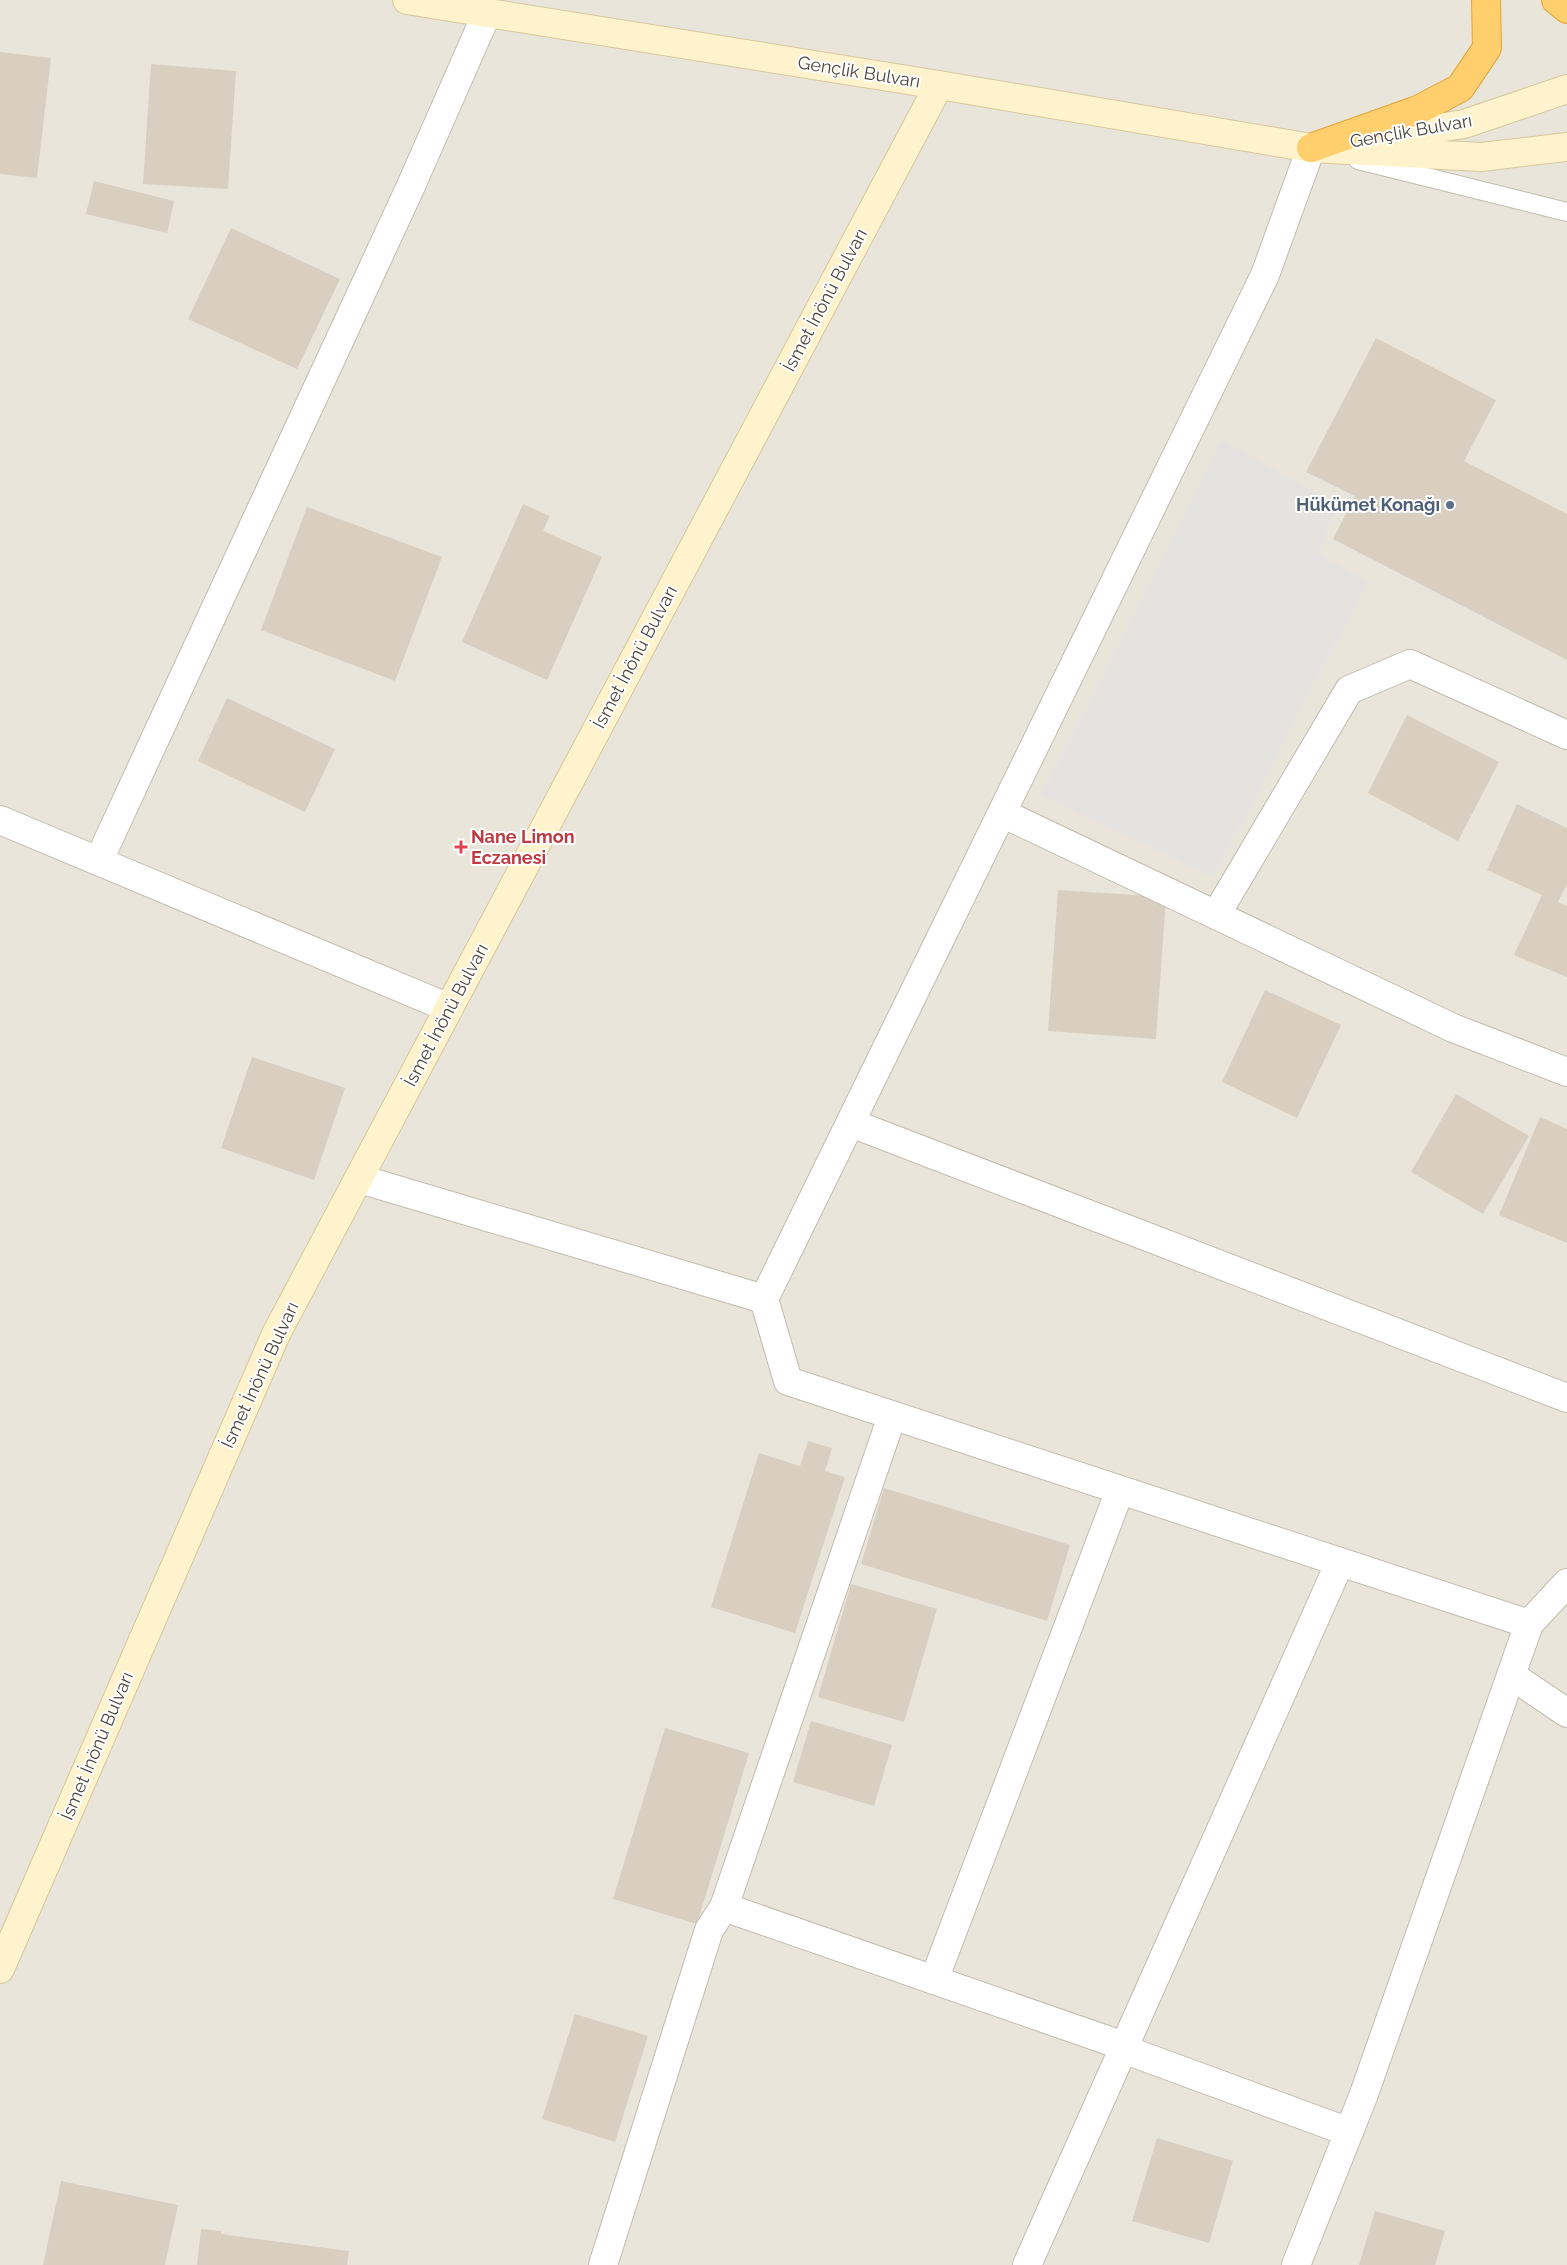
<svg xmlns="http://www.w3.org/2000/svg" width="1567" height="2265" font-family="Raleway,sans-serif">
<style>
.residential{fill:#eae5da}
.parking{fill:#e5e3e0}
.building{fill:#d8cfc1}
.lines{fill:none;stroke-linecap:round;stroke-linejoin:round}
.lane-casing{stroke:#c2bbae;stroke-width:20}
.street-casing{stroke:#c2bbae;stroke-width:30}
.secondary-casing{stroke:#d6c79b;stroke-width:30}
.highway-casing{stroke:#e0a43c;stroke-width:30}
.lane{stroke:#fff;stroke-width:18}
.street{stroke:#fff;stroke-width:28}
.secondary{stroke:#fff3cd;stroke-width:28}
.highway{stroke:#ffcf6e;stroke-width:28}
.service-dot{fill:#5c6f8a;stroke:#fff;stroke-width:2}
.health-dot{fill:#e0444e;stroke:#fff;stroke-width:2}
.labels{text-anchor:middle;stroke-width:4;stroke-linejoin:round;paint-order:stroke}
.street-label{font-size:18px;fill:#4b4439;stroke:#fff}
.service-label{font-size:18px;font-weight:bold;fill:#4e5e75;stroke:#fff;text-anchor:end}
.health-label{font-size:18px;font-weight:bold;fill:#be3a42;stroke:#fff;text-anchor:start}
</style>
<rect width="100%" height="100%" fill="#f6f3ec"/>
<rect class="residential" x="0" y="0" width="1567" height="2265"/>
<polygon class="parking" points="1222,440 1339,506 1317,553 1368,581 1213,878 1041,795"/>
<g class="building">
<polygon points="0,52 51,58 37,178 0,174"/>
<polygon points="151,64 236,71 228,189 143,184"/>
<polygon points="94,181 174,201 167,233 86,214"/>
<polygon points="231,228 340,279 297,369 188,319"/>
<polygon points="1376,338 1496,400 1464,461 1567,514 1567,660 1333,539 1355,496 1306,472"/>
<polygon points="523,504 550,516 543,531 602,557 547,680 462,642"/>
<polygon points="307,507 442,557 395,681 261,630"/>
<polygon points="227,698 335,749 305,812 198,761"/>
<polygon points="1407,715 1499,762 1458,841 1368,793"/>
<polygon points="1517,804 1567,828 1567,884 1558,902 1567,906 1567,977 1514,955 1542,895 1487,870"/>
<polygon points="1058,890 1166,897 1156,1039 1048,1031"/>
<polygon points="1265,990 1341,1025 1297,1118 1222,1082"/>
<polygon points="252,1057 345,1088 314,1180 221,1148"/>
<polygon points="1456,1094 1529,1136 1483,1214 1411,1172"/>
<polygon points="1540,1117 1567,1129 1567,1243 1499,1215"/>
<polygon points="808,1441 832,1448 825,1471 845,1477 795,1633 711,1607 759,1453 800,1466"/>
<polygon points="884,1488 1070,1545 1047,1621 861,1564"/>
<polygon points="851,1584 937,1609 904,1722 818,1697"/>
<polygon points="811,1721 892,1745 874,1806 793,1782"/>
<polygon points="665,1728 749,1753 697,1924 613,1899"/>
<polygon points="575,2014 648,2036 615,2142 542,2119"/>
<polygon points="1157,2138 1233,2161 1209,2243 1132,2221"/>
<polygon points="61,2181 178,2205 165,2265 43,2265"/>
<polygon points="1375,2211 1445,2231 1435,2265 1359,2265"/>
<polygon points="201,2229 221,2231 221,2234 349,2251 347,2265 197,2265"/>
</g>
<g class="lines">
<defs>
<polyline id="lane" points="1358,160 1567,212"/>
<g id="street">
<polyline points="1311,148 1265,275 764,1299 788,1381 1529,1624"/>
<polyline points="1002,813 1453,1028 1567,1072"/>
<polyline points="0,820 449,1008"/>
<polyline points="99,860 410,188 487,13"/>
<polyline points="1216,915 1349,690 1410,664 1567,735"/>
<polyline points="851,1123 1567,1398"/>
<polyline points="360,1179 764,1299"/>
<polyline points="1511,1675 1567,1713"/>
<polyline points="724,1907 1124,2046 1123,2049 1349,2132"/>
<polyline points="934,1980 1120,1490"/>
<polyline points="603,2265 709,1930 724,1907 892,1416"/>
<polyline points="1027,2265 1340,1562"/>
<polyline points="1296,2265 1364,2094 1529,1624 1567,1583"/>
</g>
<g id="secondary">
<polyline points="407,0 939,85 1311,148 1481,157 1567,147"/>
<polyline points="1367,139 1464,124 1567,89"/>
<polyline points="0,1969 276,1334 939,85"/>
</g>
<g id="highway">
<polyline points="1556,0 1567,9"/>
<polyline points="1311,148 1418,110 1460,88 1487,48 1486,0"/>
</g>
</defs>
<use href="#lane" class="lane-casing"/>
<use href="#street" class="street-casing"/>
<use href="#secondary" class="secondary-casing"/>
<use href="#highway" class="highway-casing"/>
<use href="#lane" class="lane"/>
<use href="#street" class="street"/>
<use href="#secondary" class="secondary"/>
<use href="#highway" class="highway"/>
</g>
<circle class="service-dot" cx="1450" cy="505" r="5"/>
<path class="health-dot" d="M458.5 839.5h5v5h5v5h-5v5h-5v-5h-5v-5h5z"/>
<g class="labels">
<g class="street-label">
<text transform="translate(859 72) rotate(9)" y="6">Gençlik Bulvarı</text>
<text transform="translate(1411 131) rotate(-10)" y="6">Gençlik Bulvarı</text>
<text transform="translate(825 300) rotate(-62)" y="6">İsmet İnönü Bulvarı</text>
<text transform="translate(635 657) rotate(-62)" y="6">İsmet İnönü Bulvarı</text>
<text transform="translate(446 1015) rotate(-62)" y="6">İsmet İnönü Bulvarı</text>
<text transform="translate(260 1375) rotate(-65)" y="6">İsmet İnönü Bulvarı</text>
<text transform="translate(97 1746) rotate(-67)" y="6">İsmet İnönü Bulvarı</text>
</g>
<g class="service-label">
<text x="1440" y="511">Hükümet Konağı</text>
</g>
<g class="health-label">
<text x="471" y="843">Nane Limon<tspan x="471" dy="21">Eczanesi</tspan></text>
</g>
</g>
</svg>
